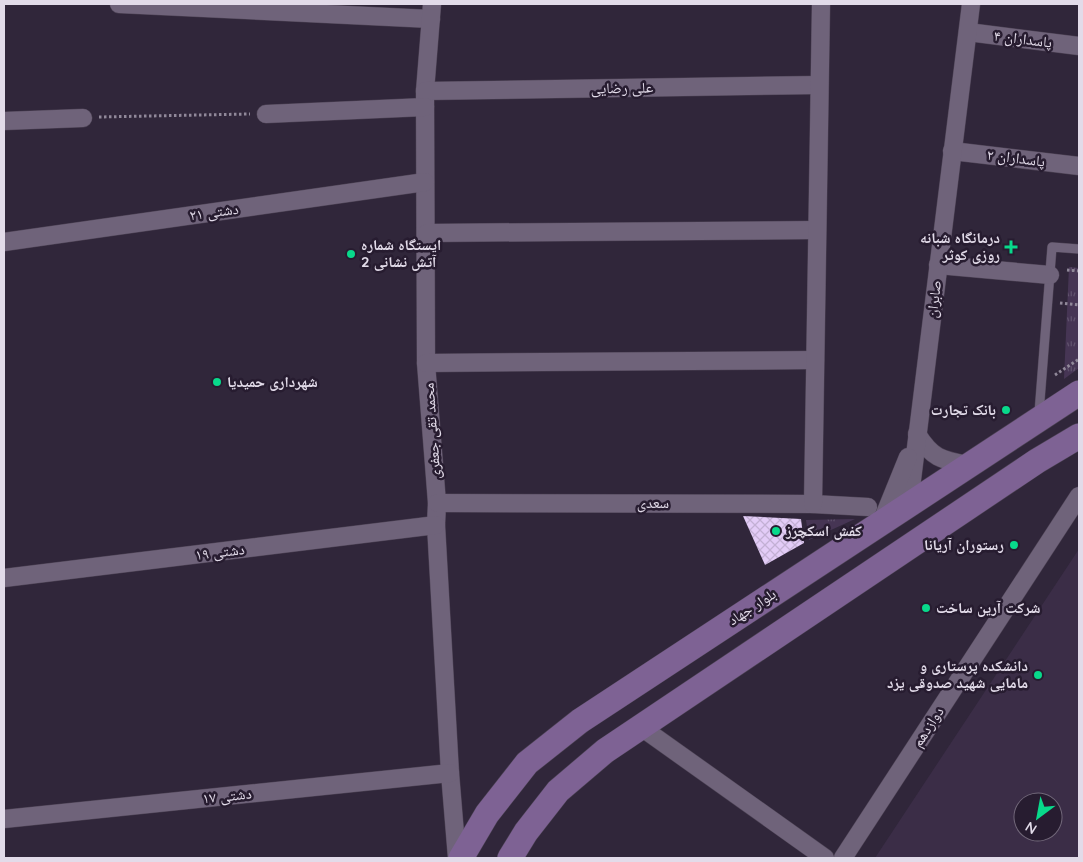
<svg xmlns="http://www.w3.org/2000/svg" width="1083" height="862" font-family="Quicksand,'Noto Naskh Arabic',sans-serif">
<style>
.built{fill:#3b2d47;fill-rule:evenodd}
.grass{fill:url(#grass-tufts)}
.building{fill:url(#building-cross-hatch)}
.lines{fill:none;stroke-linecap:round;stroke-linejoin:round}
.service-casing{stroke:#4d4355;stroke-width:10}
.minor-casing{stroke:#4d4355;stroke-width:19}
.secondary-casing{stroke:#4d4355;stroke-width:26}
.path{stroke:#908899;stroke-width:3;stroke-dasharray:2.5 2.5;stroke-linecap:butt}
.service{stroke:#6f637a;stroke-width:9}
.minor{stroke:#6f637a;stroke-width:18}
.secondary{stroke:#7e6294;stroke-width:25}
.poi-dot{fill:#08d98b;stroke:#271c30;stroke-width:2}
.labels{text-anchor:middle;stroke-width:5;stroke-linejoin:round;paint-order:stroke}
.street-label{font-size:15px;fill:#e2dbe9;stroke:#271c30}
.poi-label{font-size:15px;font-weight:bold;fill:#e2dbe9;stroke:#271c30;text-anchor:end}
</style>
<defs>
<pattern id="grass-tufts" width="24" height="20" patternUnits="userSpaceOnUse" patternTransform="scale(1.25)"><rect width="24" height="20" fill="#463554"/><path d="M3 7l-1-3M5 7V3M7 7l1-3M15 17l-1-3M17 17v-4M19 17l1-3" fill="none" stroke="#60526d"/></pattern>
<pattern id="building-cross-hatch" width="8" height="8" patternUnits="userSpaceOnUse" patternTransform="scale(1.25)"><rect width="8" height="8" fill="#e3ccf7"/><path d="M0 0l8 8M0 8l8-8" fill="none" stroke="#c3b0d4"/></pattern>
</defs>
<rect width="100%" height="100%" fill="#30263a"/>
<path class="built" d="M1079,549V858H875ZM1023,802H1053V832H1023Z"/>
<g class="grass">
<polygon points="1069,267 1079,268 1079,368 1064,379"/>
<polygon points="855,519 809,540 806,520"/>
</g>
<polygon class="building" points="743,516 801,519 804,543 765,565"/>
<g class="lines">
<defs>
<polyline id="service" points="1039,413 1052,247 1079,249"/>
<g id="minor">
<polyline points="119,4 431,19"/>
<polyline points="432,4 425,91 426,363 437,503 436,525 450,773 457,858"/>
<polyline points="968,32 1079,46"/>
<polyline points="425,91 819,85"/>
<polyline points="266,114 425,107"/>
<polyline points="4,121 83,118"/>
<polyline points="952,151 1079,166"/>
<polyline points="427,233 817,230"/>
<polyline points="4,242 425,182"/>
<polyline points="938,265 1050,275"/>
<polyline points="426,363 815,360"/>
<path d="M917,434C932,458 941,460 968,465"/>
<polyline points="437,503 813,504 868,507"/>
<polyline points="813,504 821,4"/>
<polyline points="909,504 971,4"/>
<polyline points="882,521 908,457"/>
<polyline points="4,578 436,525"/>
<polyline points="641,727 825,858"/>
<polyline points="4,819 450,773"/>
<polyline points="843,858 1079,496"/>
</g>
<g id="secondary">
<polyline points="461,858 487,814 527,763 580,721 1079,393"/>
<polyline points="510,858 526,832 558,791 605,751 1037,461 1079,436"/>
</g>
</defs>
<use href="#service" class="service-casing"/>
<use href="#minor" class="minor-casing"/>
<use href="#secondary" class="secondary-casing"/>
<g class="path">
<polyline points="99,117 250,114"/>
<polyline points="1067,270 1079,271"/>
<polyline points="1060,303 1079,305"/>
<polyline points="1055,375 1079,359"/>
</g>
<use href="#service" class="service"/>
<use href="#minor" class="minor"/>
<use href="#secondary" class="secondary"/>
</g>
<g class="poi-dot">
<path d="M1008.5 239.5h5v5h5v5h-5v5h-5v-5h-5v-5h5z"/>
<circle cx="351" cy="254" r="5"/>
<circle cx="217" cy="382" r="5"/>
<circle cx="1006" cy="410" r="5"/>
<circle cx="776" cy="531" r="5"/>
<circle cx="1014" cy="545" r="5"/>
<circle cx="926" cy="608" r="5"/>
<circle cx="1038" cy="675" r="5"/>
</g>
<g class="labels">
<g class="street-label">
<text transform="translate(1023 39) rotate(7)" y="5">پاسداران ۴</text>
<text transform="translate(622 88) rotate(-1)" y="5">علی رضایی</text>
<text transform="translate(1016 158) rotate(7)" y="5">پاسداران ۲</text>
<text transform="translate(214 212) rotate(-8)" y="5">دشتی ۲۱</text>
<text transform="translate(934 299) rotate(-83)" y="5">صابران</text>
<text transform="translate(432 431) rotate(-94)" y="5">محمد تقی جعفری</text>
<text x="653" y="508">سعدی</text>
<text transform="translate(220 552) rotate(-7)" y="5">دشتی ۱۹</text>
<text transform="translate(752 607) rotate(-33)" y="5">بلوار جهاد</text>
<text transform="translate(928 727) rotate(-57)" y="5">دوازدهم</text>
<text transform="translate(227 796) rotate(-6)" y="5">دشتی ۱۷</text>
</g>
<g class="poi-label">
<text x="1000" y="243">درمانگاه شبانه<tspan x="1000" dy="17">روزی کوثر</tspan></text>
<text x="361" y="250" text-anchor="start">ایستگاه شماره<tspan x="361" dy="17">2 آتش نشانی</tspan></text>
<text x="227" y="387" text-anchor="start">شهرداری حمیدیا</text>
<text x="996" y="415">بانک تجارت</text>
<text x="786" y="536" text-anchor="start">کفش اسکچرز</text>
<text x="1004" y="550">رستوران آریانا</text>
<text x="936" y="613" text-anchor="start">شرکت آرین ساخت</text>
<text x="1028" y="671">دانشکده پرستاری و<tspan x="1028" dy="17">مامایی شهید صدوقی یزد</tspan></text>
</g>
</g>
<rect width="1083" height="862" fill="none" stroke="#e2dbe9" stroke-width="10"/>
<g transform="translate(1038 817) rotate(212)"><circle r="24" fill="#271c30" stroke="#72687a"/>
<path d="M0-4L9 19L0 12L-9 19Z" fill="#08d98b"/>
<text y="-8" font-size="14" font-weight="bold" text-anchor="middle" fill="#e2dbe9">N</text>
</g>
</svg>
